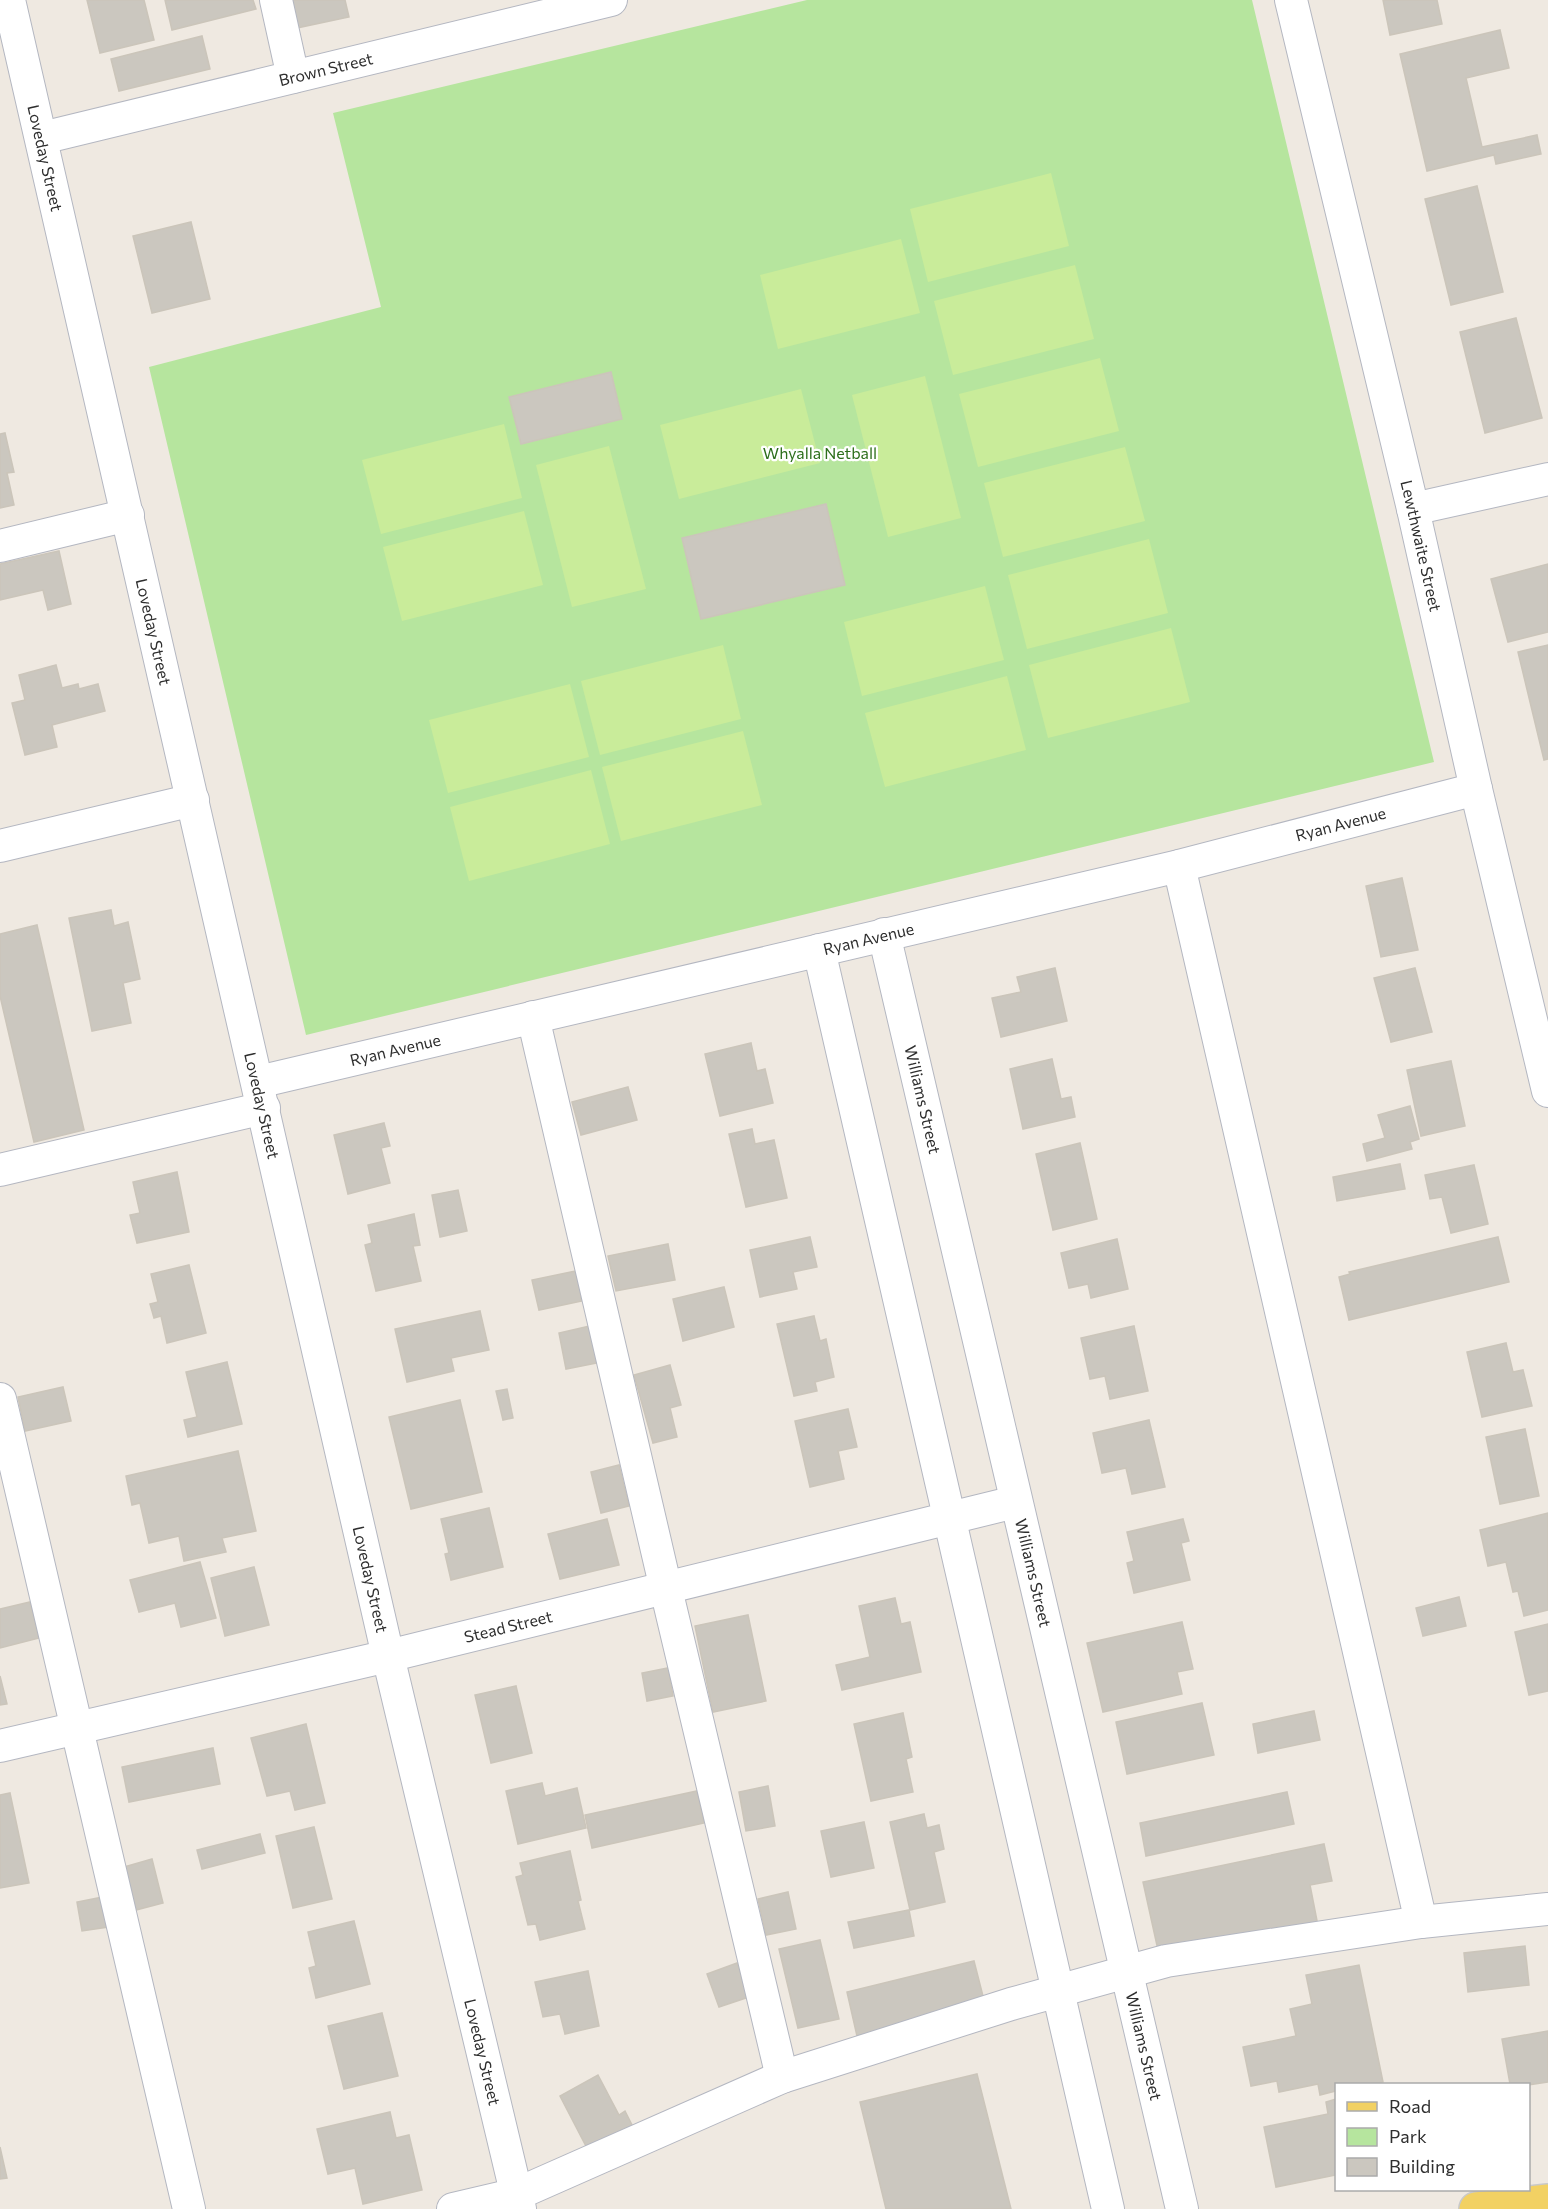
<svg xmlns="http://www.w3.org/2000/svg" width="1548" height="2209" font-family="Commissioner,sans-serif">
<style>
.green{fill:#b6e59e}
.pitch{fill:#c9ec9a}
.building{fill:#cbc7bf;stroke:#cbc5ba;stroke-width:1.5}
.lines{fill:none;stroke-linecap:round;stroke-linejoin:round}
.minor-casing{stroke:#b4b7c1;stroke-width:34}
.major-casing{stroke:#c9c9c9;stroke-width:36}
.minor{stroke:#fff;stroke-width:32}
.major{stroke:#f2d163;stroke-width:33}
.labels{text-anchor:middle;stroke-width:4.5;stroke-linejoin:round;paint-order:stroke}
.street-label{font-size:16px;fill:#2e2e2e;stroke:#fff}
.park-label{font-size:16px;fill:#2c6e1b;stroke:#fff}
</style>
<rect width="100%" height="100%" fill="#efe9e1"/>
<polygon class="green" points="807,0 1252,0 1434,762 306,1035 149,367 381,307 333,113"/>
<g class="pitch">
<polygon points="1051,173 1069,246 928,282 910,209"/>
<polygon points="901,239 920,313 778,349 760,275"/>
<polygon points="1075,265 1094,339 953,375 934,301"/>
<polygon points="1100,358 1119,431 978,467 959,394"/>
<polygon points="925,376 961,518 888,537 852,395"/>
<polygon points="801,389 820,463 679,499 660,425"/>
<polygon points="504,424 522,498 381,534 362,460"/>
<polygon points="609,446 646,589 572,607 536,465"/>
<polygon points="1125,447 1145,521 1003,557 984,483"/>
<polygon points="524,511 543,585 402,621 383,547"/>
<polygon points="1149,539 1168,613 1027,649 1008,575"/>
<polygon points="985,586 1004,660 862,696 844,622"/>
<polygon points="1171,628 1190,702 1048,738 1029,665"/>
<polygon points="723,645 741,719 600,755 581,681"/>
<polygon points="1007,676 1026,750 885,787 865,713"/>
<polygon points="570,684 589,757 448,793 429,720"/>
<polygon points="743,731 762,805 621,841 602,767"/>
<polygon points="591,770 610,844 469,881 450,807"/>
</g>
<g class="building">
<polygon points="87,0 144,0 154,40 100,53"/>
<polygon points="165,0 253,0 256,9 172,30"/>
<polygon points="285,0 345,0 349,17 292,29"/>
<polygon points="1383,0 1437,0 1442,24 1390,35"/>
<polygon points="1500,30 1509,68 1466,78 1482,147 1537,135 1541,154 1496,164 1494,155 1427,171 1400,54"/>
<polygon points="202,36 210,69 119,91 111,59"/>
<polygon points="1477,186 1503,292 1451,305 1425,199"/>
<polygon points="191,222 210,299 152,313 133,236"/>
<polygon points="1516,318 1542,418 1485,433 1460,332"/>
<polygon points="611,372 622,419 521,444 509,397"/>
<polygon points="5,433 14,472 7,473 14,505 0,508 0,434"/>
<polygon points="826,504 845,585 701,619 682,538"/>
<polygon points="59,551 71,604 48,610 43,590 0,600 0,564"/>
<polygon points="1548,564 1548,632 1508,642 1491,579"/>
<polygon points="1548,645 1548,759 1544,760 1518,652"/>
<polygon points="56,665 62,688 78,684 79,689 98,684 105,711 52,725 57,747 25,755 12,703 25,700 19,675"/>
<polygon points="1402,878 1418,950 1381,957 1366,886"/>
<polygon points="111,910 114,926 128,922 140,979 123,983 131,1023 92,1031 69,918"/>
<polygon points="37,925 84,1130 34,1142 0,996 0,934"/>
<polygon points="1055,968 1067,1021 1001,1037 992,998 1021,992 1017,977"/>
<polygon points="1415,968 1432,1032 1391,1042 1374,978"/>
<polygon points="751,1043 757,1071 765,1069 773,1103 720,1116 705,1054"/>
<polygon points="1052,1059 1061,1099 1071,1097 1075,1117 1023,1129 1010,1069"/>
<polygon points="1451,1061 1465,1126 1421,1136 1407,1070"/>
<polygon points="628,1087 637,1120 581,1135 572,1102"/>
<polygon points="1410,1106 1419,1139 1410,1142 1412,1149 1367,1161 1363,1144 1385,1138 1378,1115"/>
<polygon points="384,1123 390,1146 381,1148 390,1183 348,1194 334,1135"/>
<polygon points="752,1129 755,1144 774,1140 787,1198 746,1207 729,1134"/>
<polygon points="1080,1143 1097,1219 1053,1230 1036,1154"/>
<polygon points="1400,1164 1405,1189 1337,1201 1333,1177"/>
<polygon points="1474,1165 1488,1224 1451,1233 1442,1197 1430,1199 1425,1175"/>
<polygon points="177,1172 189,1232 137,1243 130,1215 140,1213 133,1182"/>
<polygon points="458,1190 467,1231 440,1237 432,1195"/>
<polygon points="414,1214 420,1245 413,1246 421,1281 376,1291 365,1245 372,1243 368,1225"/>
<polygon points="810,1237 817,1267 793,1272 797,1289 760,1297 750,1250"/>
<polygon points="1498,1237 1509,1282 1349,1320 1339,1277 1350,1274 1349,1272"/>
<polygon points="1117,1239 1128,1289 1091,1298 1088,1284 1069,1288 1061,1253"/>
<polygon points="668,1244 675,1280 616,1291 608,1256"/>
<polygon points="189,1265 206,1333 167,1343 161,1316 154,1318 150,1304 158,1302 151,1274"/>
<polygon points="576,1271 582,1301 539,1310 532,1280"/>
<polygon points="724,1287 734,1327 683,1341 673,1299"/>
<polygon points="480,1311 489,1350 451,1358 454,1371 407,1382 395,1329"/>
<polygon points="814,1316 820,1341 826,1339 834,1377 815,1382 817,1391 794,1396 777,1324"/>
<polygon points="590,1326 597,1363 566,1369 559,1333"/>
<polygon points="1134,1326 1148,1391 1110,1399 1105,1376 1090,1379 1081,1338"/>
<polygon points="1506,1343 1513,1372 1523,1370 1532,1406 1482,1417 1467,1352"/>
<polygon points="227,1362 242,1424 188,1437 184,1420 197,1417 186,1372"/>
<polygon points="670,1365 681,1405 670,1408 677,1437 653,1443 634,1375"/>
<polygon points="63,1387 71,1421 25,1431 18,1397"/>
<polygon points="507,1389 513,1418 503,1420 496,1391"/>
<polygon points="460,1400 482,1492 411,1509 389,1417"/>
<polygon points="848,1409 857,1447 838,1451 844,1479 810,1487 795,1421"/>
<polygon points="1149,1420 1165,1487 1132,1494 1126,1468 1102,1473 1093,1433"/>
<polygon points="1525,1429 1539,1496 1500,1504 1486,1437"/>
<polygon points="238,1451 256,1531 222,1538 226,1552 184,1561 179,1536 149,1543 140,1503 132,1505 126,1476"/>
<polygon points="619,1465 629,1506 601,1513 591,1472"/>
<polygon points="489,1508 503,1567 451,1580 445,1554 449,1553 441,1519"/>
<polygon points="1548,1513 1548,1610 1524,1616 1518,1591 1513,1592 1506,1562 1488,1566 1480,1530"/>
<polygon points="607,1519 619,1565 560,1579 548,1534"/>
<polygon points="1183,1519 1189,1541 1181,1543 1190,1580 1134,1593 1127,1563 1134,1561 1127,1532"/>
<polygon points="200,1562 216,1618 181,1627 175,1603 139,1612 130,1580"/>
<polygon points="254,1567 269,1625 225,1636 211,1578"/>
<polygon points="1459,1597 1466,1626 1423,1636 1416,1608"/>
<polygon points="895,1598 901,1624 910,1622 921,1672 842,1690 836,1665 870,1657 859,1606"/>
<polygon points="30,1602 39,1638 0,1648 0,1609"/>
<polygon points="748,1615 766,1701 713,1712 695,1626"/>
<polygon points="1182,1622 1193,1669 1177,1672 1182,1694 1103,1712 1087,1643"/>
<polygon points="1548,1624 1548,1691 1529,1695 1515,1632"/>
<polygon points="668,1668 673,1696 647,1701 642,1673"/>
<polygon points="0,1676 7,1704 0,1705"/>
<polygon points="516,1686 532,1753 491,1763 475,1695"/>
<polygon points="1202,1703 1214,1755 1127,1774 1116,1722"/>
<polygon points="1314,1711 1320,1740 1258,1753 1253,1724"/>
<polygon points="903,1713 912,1757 906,1759 913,1792 871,1801 854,1724"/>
<polygon points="306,1724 325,1803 295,1810 290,1791 267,1796 251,1738"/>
<polygon points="213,1748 220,1784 129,1802 122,1767"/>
<polygon points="542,1783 545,1796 577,1788 586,1828 518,1844 506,1791"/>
<polygon points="768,1786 775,1826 746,1831 739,1792"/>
<polygon points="697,1791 704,1823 592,1848 585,1815"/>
<polygon points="1287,1792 1294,1824 1146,1856 1140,1823"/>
<polygon points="10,1793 29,1883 0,1888 0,1795"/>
<polygon points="924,1814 927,1828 939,1825 944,1849 934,1852 945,1902 910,1910 890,1822"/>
<polygon points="864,1822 874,1868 831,1877 821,1831"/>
<polygon points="314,1827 332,1899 293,1908 276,1836"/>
<polygon points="260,1834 265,1853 202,1869 197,1850"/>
<polygon points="1324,1844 1332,1881 1310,1885 1318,1926 1160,1959 1143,1882"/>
<polygon points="570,1851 581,1900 578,1901 585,1929 540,1940 536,1924 528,1925 516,1877 523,1875 520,1863"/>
<polygon points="152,1859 163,1903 136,1910 124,1867"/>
<polygon points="788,1892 796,1929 766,1935 758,1899"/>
<polygon points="103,1897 108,1927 82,1931 77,1902"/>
<polygon points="909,1910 914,1936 854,1948 848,1922"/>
<polygon points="354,1921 370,1984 316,1998 309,1968 316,1966 308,1932"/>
<polygon points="820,1940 839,2019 798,2028 779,1949"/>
<polygon points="1525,1946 1529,1985 1468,1992 1464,1953"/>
<polygon points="974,1961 985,2004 857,2036 847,1992"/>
<polygon points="737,1963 749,1997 719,2007 707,1974"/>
<polygon points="1359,1965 1383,2082 1371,2084 1336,2084 1336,2091 1320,2095 1318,2084 1279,2092 1277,2081 1251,2086 1243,2047 1296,2036 1290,2009 1312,2004 1306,1975"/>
<polygon points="588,1971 599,2026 565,2034 560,2014 543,2017 535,1982"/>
<polygon points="382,2013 398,2076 344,2089 328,2026"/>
<polygon points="1548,2031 1548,2082 1528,2085 1510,2084 1502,2039"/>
<polygon points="977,2074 1011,2209 886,2209 860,2102"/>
<polygon points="598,2075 619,2115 625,2111 633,2127 588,2150 560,2096"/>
<polygon points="1336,2099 1336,2175 1276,2187 1264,2127 1328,2114 1326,2102"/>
<polygon points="390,2112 396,2138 409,2135 422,2190 363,2204 355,2168 328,2174 317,2129"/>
<polygon points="0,2147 7,2178 0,2179"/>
</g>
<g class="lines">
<defs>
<g id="minor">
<path id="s1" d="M9,0L388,1656L520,2209"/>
<polyline points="276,0 293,77"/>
<path id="s2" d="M1291,0L1413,509L1476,789L1548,1091"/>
<path id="s3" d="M42,138L611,0"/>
<polyline points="1413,509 1548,479"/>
<polyline points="0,546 128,515"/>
<polyline points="0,846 193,800"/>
<polyline points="1179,866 1421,1922"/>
<path id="s4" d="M884,934L1182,2209"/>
<polyline points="819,950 1108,2209"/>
<polyline points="533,1017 666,1589 782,2077"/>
<path id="s5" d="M258,1082L1179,866L1476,789"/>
<polyline points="0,1170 264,1108"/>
<polyline points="0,1399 189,2209"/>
<path id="s6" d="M0,1746L388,1656L1015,1502"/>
<polyline points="453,2209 517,2194 782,2077 1011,2004 1166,1961 1421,1922 1548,1909"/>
</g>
<polyline id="major" points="1476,2209 1548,2201"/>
</defs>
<use href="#minor" class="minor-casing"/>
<use href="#major" class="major-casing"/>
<use href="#minor" class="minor"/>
<use href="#major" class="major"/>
</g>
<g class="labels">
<g class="street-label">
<text dy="6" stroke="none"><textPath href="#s3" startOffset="292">Brown Street</textPath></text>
<text dy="6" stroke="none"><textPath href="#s1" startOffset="162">Loveday Street</textPath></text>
<text dy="6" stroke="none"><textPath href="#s2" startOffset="561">Lewthwaite Street</textPath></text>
<text dy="6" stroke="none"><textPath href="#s1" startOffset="648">Loveday Street</textPath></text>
<text dy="6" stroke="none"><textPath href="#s5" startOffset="1113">Ryan Avenue</textPath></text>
<text dy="6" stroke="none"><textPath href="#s5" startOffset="627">Ryan Avenue</textPath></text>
<text dy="6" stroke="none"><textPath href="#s5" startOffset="141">Ryan Avenue</textPath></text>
<text dy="6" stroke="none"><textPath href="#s4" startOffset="170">Williams Street</textPath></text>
<text dy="6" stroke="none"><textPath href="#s1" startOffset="1134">Loveday Street</textPath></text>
<text dy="6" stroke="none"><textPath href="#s4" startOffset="656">Williams Street</textPath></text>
<text dy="6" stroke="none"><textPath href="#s1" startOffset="1620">Loveday Street</textPath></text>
<text dy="6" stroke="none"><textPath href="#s6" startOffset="522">Stead Street</textPath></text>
<text dy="6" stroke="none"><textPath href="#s4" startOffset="1142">Williams Street</textPath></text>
<text dy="6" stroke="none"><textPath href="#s1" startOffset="2106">Loveday Street</textPath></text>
</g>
<g class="park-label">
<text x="820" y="459">Whyalla Netball</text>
</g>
</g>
<rect x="1335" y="2083" width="195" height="108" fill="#ffffff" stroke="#ababab" stroke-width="1.5"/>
<rect x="1347" y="2102" width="30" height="9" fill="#f2d163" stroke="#ababab" stroke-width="1.5"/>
<text x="1389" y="2113" font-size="18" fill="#2e2e2e">Road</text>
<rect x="1347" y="2128" width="30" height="18" fill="#b6e59e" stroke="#ababab" stroke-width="1.5"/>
<text x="1389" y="2143" font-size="18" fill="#2e2e2e">Park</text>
<rect x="1347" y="2158" width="30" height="18" fill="#cbc7bf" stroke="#ababab" stroke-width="1.5"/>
<text x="1389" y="2173" font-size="18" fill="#2e2e2e">Building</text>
</svg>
